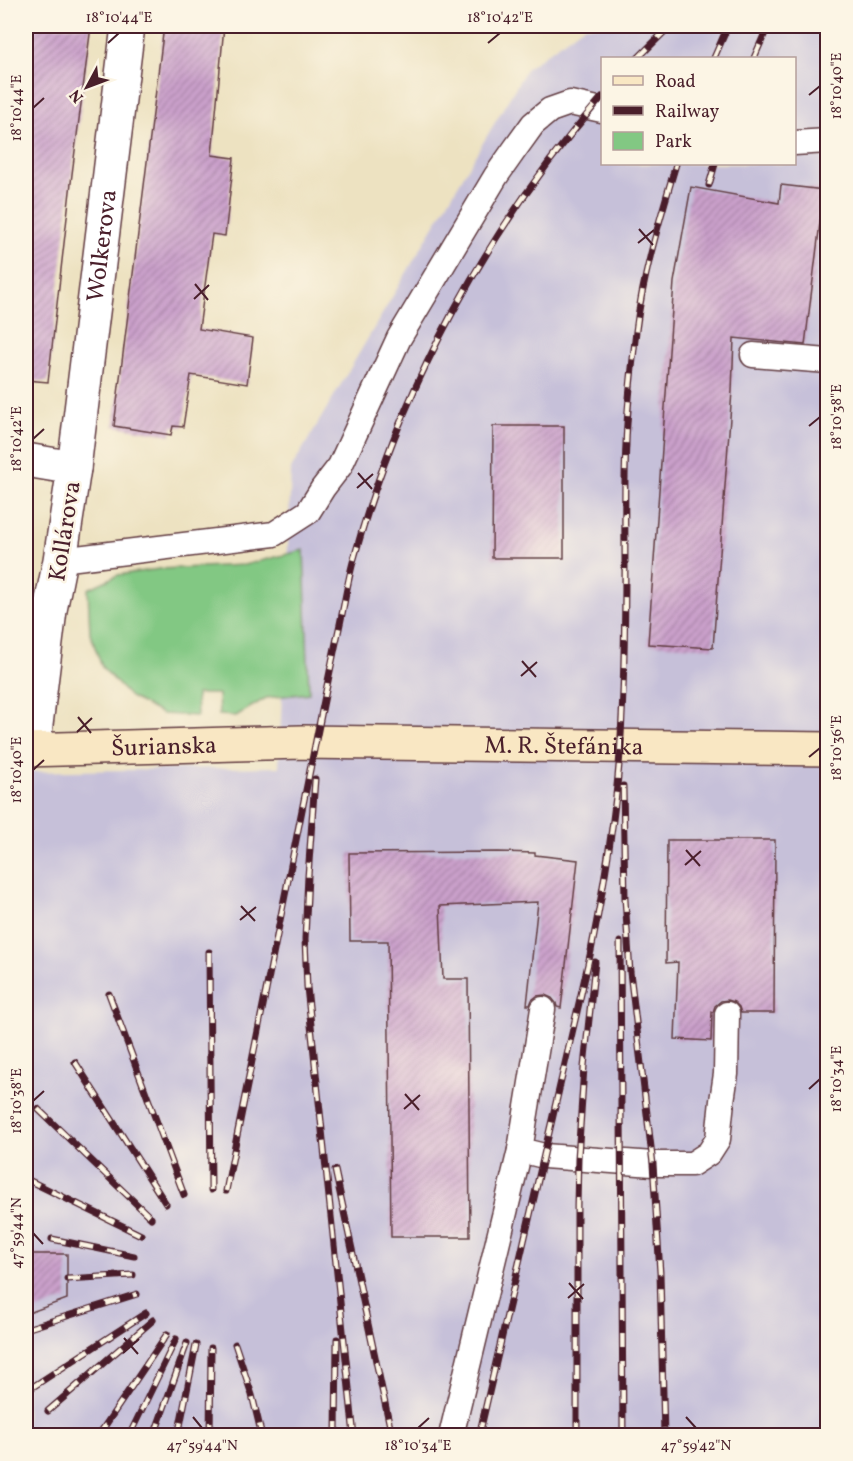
<svg xmlns="http://www.w3.org/2000/svg" width="853" height="1461" font-family="Vollkorn,serif">
<style>
.industrial{fill:#c6c0d9;fill-rule:evenodd}
.green{fill:#82c883;stroke:#667457;stroke-width:1.5}
.building{fill:url(#building-hatch)}
.lines{fill:none;stroke-linecap:round;stroke-linejoin:round}
.lane-casing{stroke:#623c42;stroke-width:27}
.street-casing{stroke:#623c42;stroke-width:36}
.secondary-casing{stroke:#623c42;stroke-width:36}
.lane{stroke:#fff;stroke-width:24}
.street{stroke:#fff;stroke-width:33}
.secondary{stroke:#f9e7c3;stroke-width:33}
.rail-casing{stroke:#4a1f2b;stroke-width:7}
.rail{stroke:#fcf5e5;stroke-width:4.5;stroke-dasharray:14;stroke-linecap:butt}
.ticks{fill:none;stroke:#4a1f2b;stroke-width:2}
.labels{text-anchor:middle;stroke-width:5;stroke-linejoin:round;paint-order:stroke}
.street-label{font-size:24px;fill:#4a1f2b;stroke:#fcf5e5}
.neatline{fill:none;stroke:#4a1f2b;stroke-width:2}
.ticks-label{font-size:15px;text-anchor:middle;fill:#4a1f2b}
</style>
<defs>
<pattern id="building-hatch" width="6" height="6" patternUnits="userSpaceOnUse" patternTransform="scale(1.5)"><rect width="6" height="6" fill="#caa0cb"/><path d="M-1 1l2-2M0 6l6-6M5 7l2-2" fill="none" stroke="#a682a5"/></pattern>
</defs>
<rect width="100%" height="100%" fill="#fcf5e5"/>
<filter id="ink" filterUnits="userSpaceOnUse"><feTurbulence type="fractalNoise" baseFrequency=".0167" numOctaves="2"/><feDisplacementMap in="SourceGraphic" scale="12" xChannelSelector="R" yChannelSelector="G"/><feConvolveMatrix kernelMatrix="1 2 1 2 8 2 1 2 1" color-interpolation-filters="sRGB"/></filter>
<filter id="wash" filterUnits="userSpaceOnUse"><feTurbulence type="fractalNoise" baseFrequency=".008" numOctaves="4" result="noise"/><feDisplacementMap in="SourceGraphic" scale="24" xChannelSelector="R" yChannelSelector="G"/><feGaussianBlur stdDeviation="1.35" result="paint"/><feColorMatrix in="noise" values="0 0 0 0 0 0 0 0 0 0 0 0 0 0 0 0 0 1.4 0 .05"/><feComposite in="paint" operator="in"/></filter>
<g filter="url(#wash)">
<rect width="100%" height="100%" fill="#ede2c1"/>
<path class="industrial" d="M584,26H827V1435L26,1436V772L279,767L291,469L527,68ZM602,58H794V164H602Z"/>
<polygon class="green" points="304,550 309,693 266,698 236,716 219,715 218,694 196,694 197,716 162,714 130,697 102,667 90,633 88,589 118,575 159,569 244,565"/>
<g id="blocks">
<g class="building">
<polygon points="26,26 91,26 72,174 48,382 26,380 26,323 33,233 26,232"/>
<polygon points="164,26 224,26 212,155 234,158 225,236 212,234 199,329 253,338 247,384 191,375 183,427 173,426 171,435 114,426"/>
<polygon points="781,185 824,190 805,345 734,338 732,391 713,648 648,644 674,282 691,187 779,203"/>
<polygon points="493,426 564,426 564,558 492,558"/>
<polygon points="667,840 775,840 774,1013 741,1013 739,1007 734,1002 728,1000 721,1001 715,1006 713,1012 712,1012 711,1041 675,1039 678,962 666,963"/>
<polygon points="498,852 535,853 535,855 578,860 561,1008 557,1007 556,1003 552,998 545,995 537,996 532,1000 530,1005 527,1005 538,902 440,906 443,979 468,979 470,1237 391,1237 388,941 350,941 349,853"/>
<polygon points="26,1254 67,1254 67,1299 26,1314"/>
</g>
</g>
</g>
<g filter="url(#ink)">
<use href="#blocks" fill-opacity="0" stroke="#623c42" stroke-width="1.5"/>
<g class="lines">
<defs>
<g id="lane">
<polyline points="794,143 828,141"/>
<polyline points="753,355 828,361"/>
<polyline points="60,560 274,534 308,512 323,488 340,466 399,338 496,176 515,149 533,124 550,110 570,103 602,110"/>
<polyline points="520,1150 544,1156 653,1164 692,1164 709,1153 718,1139 722,1101 726,1074 727,1014"/>
<polyline points="451,1436 520,1150 543,1009"/>
</g>
<g id="street">
<polyline points="26,460 74,468 60,560 50,610 33,749"/>
<path id="s1" d="M74,468L128,26"/>
</g>
<g id="secondary">
<path id="s2" d="M26,750L302,742L828,749"/>
</g>
</defs>
<use href="#lane" class="lane-casing"/>
<use href="#street" class="street-casing"/>
<use href="#secondary" class="secondary-casing"/>
<use href="#lane" class="lane"/>
<use href="#street" class="street"/>
<use href="#secondary" class="secondary"/>
<defs>
<g id="rail">
<polyline points="638,58 670,26"/>
<polyline points="714,58 728,26"/>
<polyline points="754,58 768,26"/>
<polyline points="709,185 715,164"/>
<polyline points="315,779 308,876 305,939 307,987 354,1436"/>
<polyline points="623,786 625,899 630,972 653,1164 660,1273 664,1436"/>
<polyline points="620,942 623,1436"/>
<polyline points="209,952 211,1190"/>
<polyline points="109,994 184,1195"/>
<polyline points="75,1062 166,1204"/>
<polyline points="38,1109 151,1218"/>
<polyline points="335,1170 392,1436"/>
<polyline points="26,1179 141,1235"/>
<path d="M226,1191C251,1066 276,941 301,815C314,751 326,688 340,624C345,601 348,578 355,555C401,387 488,227 602,97"/>
<polyline points="52,1239 134,1256"/>
<polyline points="67,1279 133,1275"/>
<polyline points="26,1329 137,1294"/>
<polyline points="235,1344 252,1395 262,1436"/>
<polyline points="31,1388 146,1313"/>
<polyline points="48,1411 153,1320"/>
<polyline points="98,1436 167,1334"/>
<polyline points="129,1436 176,1339"/>
<polyline points="154,1436 187,1343"/>
<polyline points="178,1436 196,1345"/>
<polyline points="210,1436 211,1348"/>
<polyline points="336,1436 337,1339"/>
<path d="M479,1436L591,951C604,886 615,819 620,753C624,690 625,626 625,562C625,523 624,484 626,444C627,407 632,369 636,331C643,274 660,219 676,164"/>
<polyline points="577,1436 577,1206 578,1158 584,1067 595,962"/>
</g>
</defs>
<use href="#rail" class="rail-casing"/>
<use href="#rail" class="rail"/>
</g>
</g>
<path class="ticks" d="M108,43L119,33M488,43L500,33M809,95L820,86M33,108L44,98M639,229L653,245M638,243L654,230M195,284L208,300M194,299L209,285M809,426L820,417M33,439L44,429M358,473L372,489M357,488L373,474M522,661L536,677M521,676L537,662M78,717L91,733M77,732L92,718M809,757L820,748M33,770L44,760M686,850L700,866M685,865L701,851M241,906L255,921M240,920L256,907M809,1089L820,1079M405,1094L419,1110M33,1101L44,1091M404,1109L420,1095M33,1233L43,1244M569,1283L583,1299M568,1298L584,1284M124,1338L138,1354M123,1353L139,1339M193,1417L202,1428M686,1417L696,1428M418,1428L429,1418"/>
<g class="labels">
<g class="street-label">
<text dy="8" stroke="none"><textPath href="#s1" startOffset="224">Wolkerova</textPath></text>
<text transform="translate(64 531) rotate(-81)" y="8">Kollárova</text>
<text dy="8" stroke="none"><textPath href="#s2" startOffset="138">Šurianska</textPath></text>
<text dy="8" stroke="none"><textPath href="#s2" startOffset="538">M. R. Štefánika</textPath></text>
</g>
</g>
<rect width="853" height="1461" fill="none" stroke="#fcf5e5" stroke-width="66"/>
<rect x="601" y="57" width="195" height="108" fill="#fcf5e5" stroke="#b59f9b" stroke-width="1.5"/>
<rect x="613" y="76" width="30" height="9" fill="#f9e7c3" stroke="#b59f9b" stroke-width="1.5"/>
<text x="655" y="87" font-size="18" fill="#4a1f2b">Road</text>
<rect x="613" y="106" width="30" height="9" fill="#4a1f2b" stroke="#b59f9b" stroke-width="1.5"/>
<text x="655" y="117" font-size="18" fill="#4a1f2b">Railway</text>
<rect x="613" y="132" width="30" height="18" fill="#82c883" stroke="#b59f9b" stroke-width="1.5"/>
<text x="655" y="147" font-size="18" fill="#4a1f2b">Park</text>
<g transform="translate(87 87) rotate(229)" stroke="#fcf5e5" stroke-width="4.5" paint-order="stroke">
<path d="M0-4.5L10 22L0 15L-10 22Z" fill="#4a1f2b"/>
<text y="-9" font-size="16" font-weight="bold" text-anchor="middle" fill="#4a1f2b">N</text>
</g>
<rect x="33" y="33" width="787" height="1395" class="neatline"/>
<g class="ticks-label">
<text x="119" y="22">18°10'44"E</text>
<text x="500" y="22">18°10'42"E</text>
<text transform="translate(836 86) rotate(-90)" y="5">18°10'40"E</text>
<text transform="translate(16 108) rotate(-90)" y="5">18°10'44"E</text>
<text transform="translate(836 417) rotate(-90)" y="5">18°10'38"E</text>
<text transform="translate(16 439) rotate(-90)" y="5">18°10'42"E</text>
<text transform="translate(836 748) rotate(-90)" y="5">18°10'36"E</text>
<text transform="translate(16 770) rotate(-90)" y="5">18°10'40"E</text>
<text transform="translate(836 1079) rotate(-90)" y="5">18°10'34"E</text>
<text transform="translate(16 1101) rotate(-90)" y="5">18°10'38"E</text>
<text transform="translate(16 1233) rotate(-90)" y="5">47°59'44"N</text>
<text x="202" y="1450">47°59'44"N</text>
<text x="418" y="1450">18°10'34"E</text>
<text x="696" y="1450">47°59'42"N</text>
</g>
</svg>
